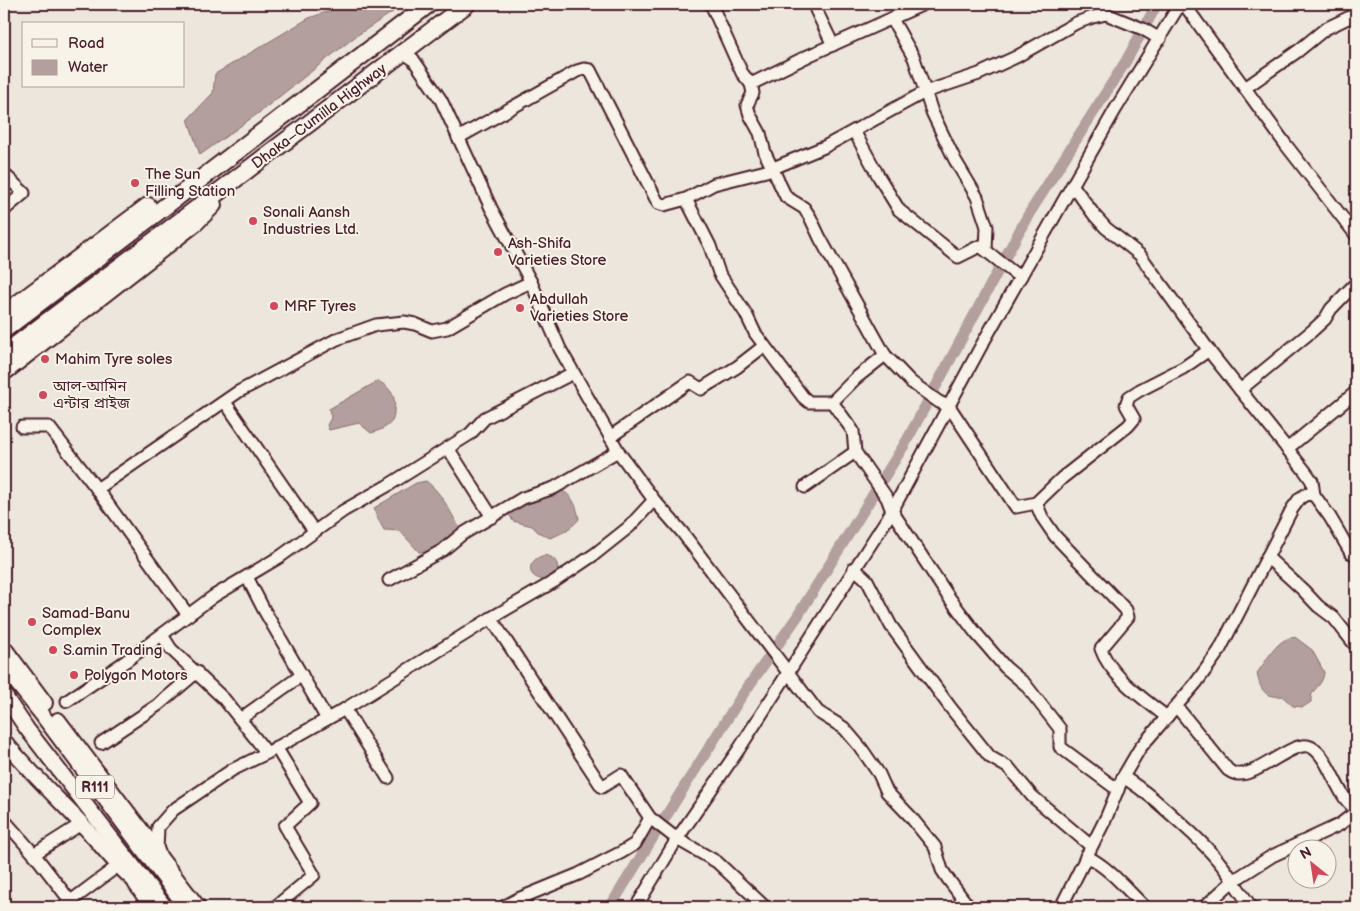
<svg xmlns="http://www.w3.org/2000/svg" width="1360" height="911" font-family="'Balsamiq Sans','Noto Sans Bengali',sans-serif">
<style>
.water{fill:#b39f9d;stroke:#896c6f}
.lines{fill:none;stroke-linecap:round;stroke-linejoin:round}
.canal{stroke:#b39f9d;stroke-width:11}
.minor-casing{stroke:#4a1f2b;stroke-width:15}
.major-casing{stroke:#4a1f2b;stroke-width:18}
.highway-casing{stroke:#4a1f2b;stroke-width:20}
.minor{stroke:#f7f3e8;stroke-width:11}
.major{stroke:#f7f3e8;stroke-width:14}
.highway{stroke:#f7f3e8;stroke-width:16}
.poi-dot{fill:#d1495b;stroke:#f7f3e8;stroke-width:2}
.labels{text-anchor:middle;stroke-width:4;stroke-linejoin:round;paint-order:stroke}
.shield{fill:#f7f3e8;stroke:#7e5f64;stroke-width:1}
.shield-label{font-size:14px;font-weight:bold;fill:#4a1f2b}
.street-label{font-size:15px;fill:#4a1f2b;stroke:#f7f3e8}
.poi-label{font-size:15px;fill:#4a1f2b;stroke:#f7f3e8;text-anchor:start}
</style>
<rect width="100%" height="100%" fill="#ece6dd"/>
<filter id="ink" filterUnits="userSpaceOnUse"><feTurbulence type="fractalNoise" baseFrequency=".02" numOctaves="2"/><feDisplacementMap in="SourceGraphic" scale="10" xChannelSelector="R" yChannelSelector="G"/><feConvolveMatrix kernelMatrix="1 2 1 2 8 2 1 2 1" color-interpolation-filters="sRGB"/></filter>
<g filter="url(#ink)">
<g class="water">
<polygon points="349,4 405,4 356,36 260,112 200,155 188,119 213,93 215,74 309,18"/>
<path d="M378,381C390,387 397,397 394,410C394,414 394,418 392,421C387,428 378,431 371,433L359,423L329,430L327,425L331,418L329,409Z"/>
<path d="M426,481C441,492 450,511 459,527L454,536L432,552H419L400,531L384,530L378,519L374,508L416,483Z"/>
<path d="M557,490C571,491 577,506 579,519C572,528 561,534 550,538L538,532L532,526L513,521L508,512L513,508Z"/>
<path d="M545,555C554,557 558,562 558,570L545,580C525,578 526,560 545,555Z"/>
<path d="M1295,637L1312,650L1324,672C1324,675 1323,678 1322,680C1318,689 1310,690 1311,702L1303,707L1293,706L1282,696C1264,698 1260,689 1257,673C1268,659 1277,638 1295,637Z"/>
</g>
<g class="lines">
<polyline class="canal" points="610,907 676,800 741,697 797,617 906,442 1027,217 1126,61 1157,4"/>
<defs>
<g id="minor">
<path d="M711,4L742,73L751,84L753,93L747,105L750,115L760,133L765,153L786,197L804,208L810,217L820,238L885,355L911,382L939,402L949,406L1016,507L1036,503L1042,517L1055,536L1126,610L1128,617L1101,649C1110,676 1145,700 1167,717"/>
<polyline points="816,4 816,10 833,45"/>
<polyline points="1184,4 1286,145 1356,235"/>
<polyline points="892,19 914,58 932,112 942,133 955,160 977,197 987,227 986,250"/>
<polyline points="402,52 413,59 441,100 491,208 531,282 560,349 620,454 654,500 682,532 818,712 844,728 861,748 879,774 887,792 910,816 935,847 942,870 948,879 969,907"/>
<polyline points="751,84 810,55 924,4"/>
<polyline points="1245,88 1298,51 1325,29 1356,14"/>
<polyline points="854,131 879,177 899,210 958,257 980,246 1014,273 1021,276"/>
<polyline points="458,138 577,71 584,69 590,70 658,203 664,205 686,199 710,246 719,273 746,314 755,333 803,397 809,402 832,402 853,431 855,452 887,498 892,511 948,596 975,632 1005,667 1025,684 1060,729 1060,747 1118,790"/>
<polyline points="4,174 24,193 4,210"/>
<polyline points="1073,186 1095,216 1106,228 1140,255 1213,356 1305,471 1312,481 1314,495 1330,517 1351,553 1356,554"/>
<polyline points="686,199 714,184 766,171 824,147 925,92 979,74 1016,57 1076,23 1093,17 1106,14 1143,29 1160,39"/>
<polyline points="1240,390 1312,331 1325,319 1331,309 1356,283"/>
<polyline points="225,402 314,531"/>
<polyline points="832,402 856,378 885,355"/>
<polyline points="22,427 49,427 97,489 188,615"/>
<polyline points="610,437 685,385 690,382 701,389 737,367 764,346"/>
<polyline points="448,448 492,517"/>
<polyline points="1287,449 1356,392"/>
<polyline points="805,487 855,452"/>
<polyline points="97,489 238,392 337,339 376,325 404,322 415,324 432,331 447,328 505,294 531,282"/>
<polyline points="1036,503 1062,478 1128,426 1134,419 1126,405 1129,397 1140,390 1183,368 1209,350"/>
<polyline points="1267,557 1303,590 1318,606 1334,618 1356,646"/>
<polyline points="854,568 867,580 891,626 950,707 990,757 1009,768 1032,796 1091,846"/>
<polyline points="247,577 264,610 327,719"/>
<polyline points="389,580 443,550 461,535 523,498 554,488 618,451"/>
<polyline points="491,618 602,787 621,775 650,818 677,839 636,907"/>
<polyline points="162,635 171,649 224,699 267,753"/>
<polyline points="67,701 126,661 214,596 281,556 343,511 387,486 470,434 485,418 573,373"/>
<path d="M1176,706L1228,770C1231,772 1234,774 1238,774C1258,776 1291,742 1308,746C1329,751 1338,802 1356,808"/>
<polyline points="345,709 388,778"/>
<polyline points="240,719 302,675"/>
<polyline points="101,743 158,705 197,672"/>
<path d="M1123,777C1146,791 1164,808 1184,826C1203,843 1220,860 1233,881L1272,856L1339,825L1356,812"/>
<polyline points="4,820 34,854 75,907"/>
<polyline points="34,854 81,824"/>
<path d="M1086,856C1110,868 1126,889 1145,907"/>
<polyline points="134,884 150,907"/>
<polyline points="63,907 119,865"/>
<polyline points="200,907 157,851 158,827 173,810 232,770 267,753 345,709 491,618 555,581 595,554 629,527 654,500"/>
<polyline points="275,907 314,875 285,826 310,803 276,747"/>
<polyline points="503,907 518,899 579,874 622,852 635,844 650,818"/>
<polyline points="765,907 717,862 677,839 739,749 892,511 980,348 1115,110 1180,4"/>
<polyline points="1061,907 1106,818 1123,777 1140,748 1196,683 1219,651 1292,509 1300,498 1307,494 1314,495"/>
<polyline points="1204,907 1233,881 1251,907"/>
</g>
<g id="major">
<polyline points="4,648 45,703"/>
<polyline points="4,667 43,716 186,907"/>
<polyline points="4,695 27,729 165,907"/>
<polyline points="58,720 157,851 166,874"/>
<path d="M4,741C28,770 55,796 81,823C102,846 121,872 146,890"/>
</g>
<g id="highway">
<polyline points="4,314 148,206"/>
<polyline points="4,330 429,4"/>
<polyline points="4,354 467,4"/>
<polyline points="4,372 195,223 213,205"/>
</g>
</defs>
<use href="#minor" class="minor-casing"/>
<use href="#major" class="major-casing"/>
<use href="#highway" class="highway-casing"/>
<use href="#minor" class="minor"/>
<use href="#major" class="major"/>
<use href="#highway" class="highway"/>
</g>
</g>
<g class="poi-dot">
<circle cx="135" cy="183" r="5"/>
<circle cx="253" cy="221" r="5"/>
<circle cx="498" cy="252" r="5"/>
<circle cx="274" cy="306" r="5"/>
<circle cx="520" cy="308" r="5"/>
<circle cx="45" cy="359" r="5"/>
<circle cx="43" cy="395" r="5"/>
<circle cx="32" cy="622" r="5"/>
<circle cx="53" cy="650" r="5"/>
<circle cx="74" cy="675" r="5"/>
</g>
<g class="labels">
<rect class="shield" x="76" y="775.5" width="38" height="23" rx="4"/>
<g class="shield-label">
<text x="95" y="792">R111</text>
</g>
<g class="street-label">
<text transform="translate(319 116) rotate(-37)" y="5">Dhaka–Cumilla Highway</text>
</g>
<g class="poi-label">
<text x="145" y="179">The Sun<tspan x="145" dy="17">Filling Station</tspan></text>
<text x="263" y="217">Sonali Aansh<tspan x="263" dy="17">Industries Ltd.</tspan></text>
<text x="508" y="248">Ash-Shifa<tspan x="508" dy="17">Varieties Store</tspan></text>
<text x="530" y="304">Abdullah<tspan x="530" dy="17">Varieties Store</tspan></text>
<text x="284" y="311">MRF Tyres</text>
<text x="55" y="364">Mahim Tyre soles</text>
<text x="53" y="391">আল-আমিন<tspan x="53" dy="17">এন্টার প্রাইজ</tspan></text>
<text x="42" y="618">Samad-Banu<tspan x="42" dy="17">Complex</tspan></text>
<text x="63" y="655">S.amin Trading</text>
<text x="84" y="680">Polygon Motors</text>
</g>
</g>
<rect width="1360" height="911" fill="none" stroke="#f7f3e8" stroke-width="20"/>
<rect x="10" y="10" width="1340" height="891" fill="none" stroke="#4a1f2b" stroke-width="2" filter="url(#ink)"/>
<rect x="22" y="22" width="162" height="65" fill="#f7f3e8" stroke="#b29e9c"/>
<rect x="32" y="39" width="25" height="8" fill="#f7f3e8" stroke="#b29e9c"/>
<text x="68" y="48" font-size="15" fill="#4a1f2b">Road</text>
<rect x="32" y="60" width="25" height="15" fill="#b39f9d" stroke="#b29e9c"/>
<text x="68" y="72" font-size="15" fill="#4a1f2b">Water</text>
<g transform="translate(1312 864) rotate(330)"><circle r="24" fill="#f7f3e8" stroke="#b29e9c"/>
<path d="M0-4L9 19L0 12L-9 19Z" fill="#d1495b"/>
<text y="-8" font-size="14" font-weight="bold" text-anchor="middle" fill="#4a1f2b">N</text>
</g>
</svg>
